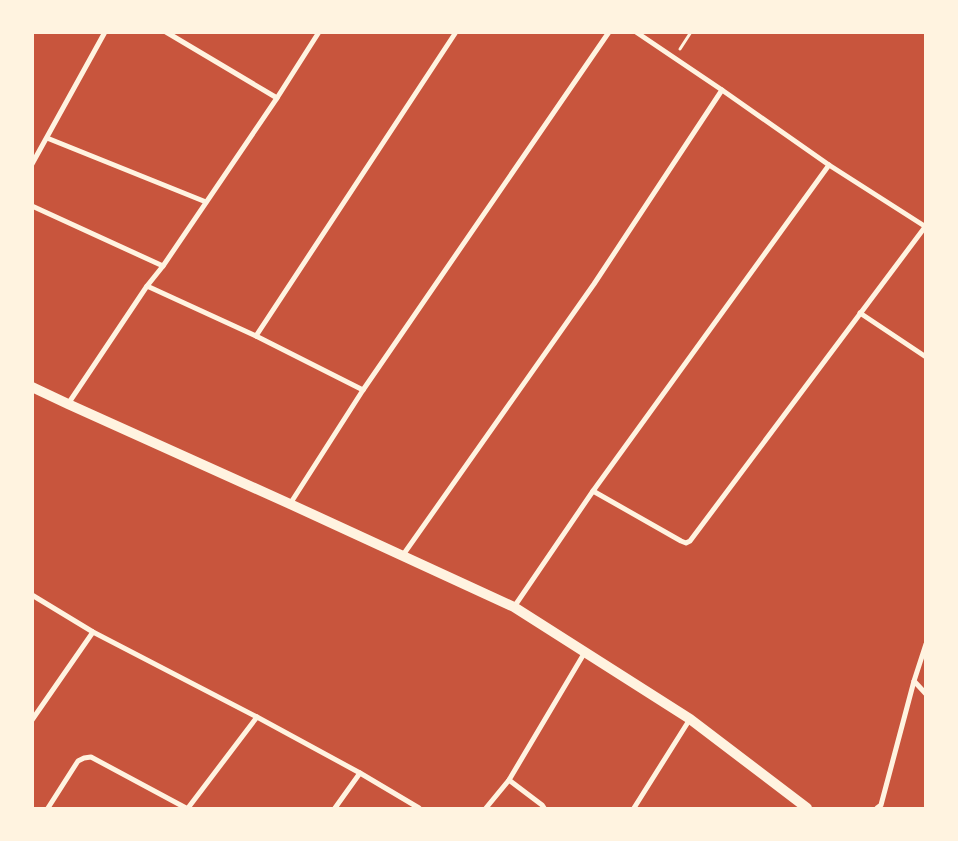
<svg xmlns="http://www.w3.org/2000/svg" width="958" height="841" font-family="'Titillium Web',sans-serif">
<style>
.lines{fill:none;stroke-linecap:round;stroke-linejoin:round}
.path{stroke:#fff3e0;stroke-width:3}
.minor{stroke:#fff3e0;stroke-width:5}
.secondary{stroke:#fff3e0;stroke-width:10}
</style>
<rect width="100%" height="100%" fill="#c8553d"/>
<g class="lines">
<polyline class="path" points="680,49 691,32"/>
<g class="minor">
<polyline points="166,32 277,98"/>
<polyline points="636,32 722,90 829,165 926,227"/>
<polyline points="47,138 206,202"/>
<polyline points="32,164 105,32"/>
<polyline points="32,206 163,266"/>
<polyline points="147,286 256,336 363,390"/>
<polyline points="860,313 926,357"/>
<polyline points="256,336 456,32"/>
<polyline points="68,404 147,286 163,266 277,98 319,32"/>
<polyline points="593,491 681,541 686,543 690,541 925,227"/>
<polyline points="290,504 363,390 609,32"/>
<polyline points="403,555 594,284 722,90"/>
<polyline points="32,595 93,632 257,717 360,773 419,808"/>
<polyline points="514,607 593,491 829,165"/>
<polyline points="914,681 926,694"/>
<polyline points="32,720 93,632"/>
<polyline points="509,780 542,805 544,808"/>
<polyline points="48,808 78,761 84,758 91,757 186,808"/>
<polyline points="188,808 257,717"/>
<polyline points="335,808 360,773"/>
<polyline points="486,808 509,780 585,652"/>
<polyline points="634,808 690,719"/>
<polyline points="877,808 881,805 914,681 926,644"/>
</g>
<polyline class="secondary" points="32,387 68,404 290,504 514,607 690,719 807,808"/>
</g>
<rect width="958" height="841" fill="none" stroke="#fff3e0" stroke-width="68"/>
</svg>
